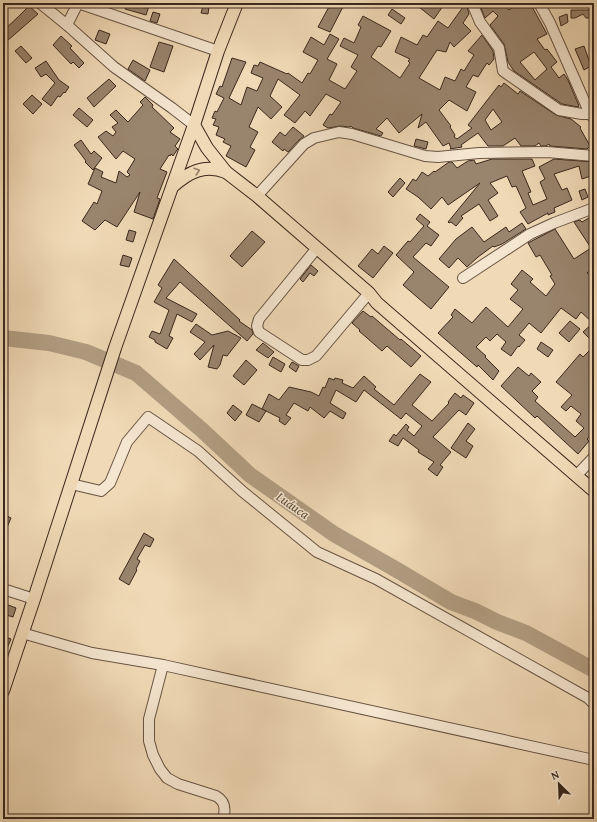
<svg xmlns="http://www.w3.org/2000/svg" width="597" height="822" font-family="'Gentium Book Plus',serif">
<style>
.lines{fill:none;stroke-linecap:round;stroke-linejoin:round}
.river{stroke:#b29d82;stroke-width:16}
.building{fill:#99846d;stroke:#3a281d;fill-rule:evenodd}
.minor-casing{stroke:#685443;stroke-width:12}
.major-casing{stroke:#3a281d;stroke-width:14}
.minor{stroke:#f5e6d0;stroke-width:10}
.major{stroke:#f0d9b6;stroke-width:12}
.oneway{stroke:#95806a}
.labels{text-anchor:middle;stroke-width:3;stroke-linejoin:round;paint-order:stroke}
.water-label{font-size:13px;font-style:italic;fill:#5e4b3b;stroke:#f5e6d0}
</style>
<rect width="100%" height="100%" fill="#f0d9b6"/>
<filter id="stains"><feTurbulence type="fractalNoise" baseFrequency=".005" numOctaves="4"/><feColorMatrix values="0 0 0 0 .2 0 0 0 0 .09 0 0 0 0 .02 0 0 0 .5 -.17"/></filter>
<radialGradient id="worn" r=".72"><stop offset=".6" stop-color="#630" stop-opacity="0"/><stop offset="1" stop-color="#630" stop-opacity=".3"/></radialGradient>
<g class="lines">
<polyline class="river" points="3,338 49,343 86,352 136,373 203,431 250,475 334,534 397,570 451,602 475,611 497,622 526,633 594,670"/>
</g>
<g class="building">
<polygon points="126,3 150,3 146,15 125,9"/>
<polygon points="331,3 345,3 330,32 318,27"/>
<polygon points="414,3 445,3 434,19"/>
<path d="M458,3H466L469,14L463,23L471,31L454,47L450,42L446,52L437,50L419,78L440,90L445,77L455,81L461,69L464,71L474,55L468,51L482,35L493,51L494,59L489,65L487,63L478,77L473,75L466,87L476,92L467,111L449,100L439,110L451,126L450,127L455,135L454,137L457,139L472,128L468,125L499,85L501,87L504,83L518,94L520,91L556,115L571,119L581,127L580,128L590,146L587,149L550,146L549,144L546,146H541L539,143L535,146H521L515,138L503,146H488L478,133L461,145L462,147L450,149L451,148L449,143L443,146L426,122L418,128L422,114L399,133L387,118L376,129L383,133L381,136L353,128L351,126L350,127L340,126L328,128L323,125L330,114L332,115L341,102L326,94L310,116L305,111L295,123L284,115L300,95L278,79L270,96L282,107L271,119L258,107L249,127L258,132L250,147L255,150L246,167L226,156L231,146L223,142L225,139L216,135L219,127L213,125L216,119L212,118L215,111L217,112L224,98L216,94L220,86L222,87L232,58L246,62L229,98L241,105L247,87L257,91L263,78L251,73L254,65L258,66L260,62L287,74L288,73L302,83L308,73L310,74L318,60L303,52L311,37L324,45L330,34L339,39L327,59L337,64L329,80L345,89L357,71L351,67L358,55L340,46L344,38L354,43L361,27L358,25L363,16L391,31L381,47L378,46L371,57L400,78L410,63L408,61L410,59L395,52L401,37L417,45L423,35L427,37L438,21L448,28L463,7ZM493,109L502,122L491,130L485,120Z"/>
<path d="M479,3H503L509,10L517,3H530L547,34L537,39L545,50L547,49L557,62L551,67L559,78L564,74L568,80L579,106L578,107L562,104L514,71L508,62L504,44L490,25L498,16L493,11L485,18ZM534,52L547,69L535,80L520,62Z"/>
<polygon points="29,6 38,14 7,41 3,37 3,31 19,16"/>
<polygon points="203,6 209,7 208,14 201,13"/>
<polygon points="392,9 405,18 401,24 388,15"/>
<polygon points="571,10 594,10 594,18 586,18 583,14 575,18 571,18"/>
<polygon points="153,12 160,14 157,23 150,21"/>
<polygon points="567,14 568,22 561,26 559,17"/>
<polygon points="99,30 110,34 106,44 95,40"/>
<polygon points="61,36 72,46 70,48 84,63 79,68 73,62 71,64 53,45"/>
<polygon points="159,42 173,46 164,72 150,67"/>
<polygon points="21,46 32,58 26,63 15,51"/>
<polygon points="584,46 591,66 584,70 575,49"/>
<polygon points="133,60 150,70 145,81 128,69"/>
<polygon points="46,61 59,80 69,87 65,93 64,92 60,97 58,96 51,106 42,99 55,83 46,74 41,77 35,68"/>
<polygon points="109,79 116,86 94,107 87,98"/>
<polygon points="32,95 42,104 33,114 23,104"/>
<polygon points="145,97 153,105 152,107 174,128 170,132 180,139 175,146 178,149 177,150 173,156 171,154 170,156 169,155 160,169 167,172 157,198 160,199 153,219 134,212 140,192 117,227 105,220 95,230 82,221 94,202 97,204 102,191 88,184 95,168 103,172 101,177 116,183 119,171 127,177 130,175 127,172 135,159 123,151 116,159 98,137 106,131 113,136 116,132 112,127 118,123 110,115 116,110 128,122 143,105 140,102"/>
<polygon points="79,108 93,120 87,127 73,115"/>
<polygon points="293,127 304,136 299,140 288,152 284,149 283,151 272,142 280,132 285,136"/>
<polygon points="416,139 428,142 426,149 414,146"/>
<polygon points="81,140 91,154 94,151 102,158 93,170 85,162 86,161 74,145"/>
<polygon points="492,159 532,159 535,166 522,171 531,192 528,193 533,205 547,199 540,182 545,179 539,167 554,159 594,162 594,175 582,179 579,166 554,174 562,190 567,188 572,200 554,208 555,212 548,215 548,213 528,224 520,212 526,208 516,186 512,187 507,176 490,183 498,193 488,200 498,216 490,221 479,204 461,216 463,218 456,226 451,222 449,223 448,222 480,183 448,205 442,197 431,209 418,197 406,189 413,179 416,181 422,172 428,176 434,171 435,172 449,162 452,162 457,168 468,161 474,160 476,164"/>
<polygon points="400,178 405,183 393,197 388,192"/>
<polygon points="585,189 588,197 582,200 579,191"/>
<polygon points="420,214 430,222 427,226 439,235 431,246 426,243 413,257 449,287 431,309 403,285 414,272 396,255 408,241 410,242 424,226 416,219"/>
<polygon points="594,215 594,268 587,273 594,278 594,343 583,332 593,323 581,312 576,319 561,308 541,333 529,323 519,335 525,340 519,347 518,346 511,356 501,349 506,342 497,334 490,341 486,337 476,347 486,356 485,357 499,371 493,380 478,365 477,367 438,333 453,317 451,315 455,309 472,323 486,307 508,327 523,309 510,299 518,290 511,284 522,270 533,279 530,282 546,296 555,284 550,276 552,275 540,255 536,257 528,243 555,229 574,259 591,248 574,222 580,220 582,222"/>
<polygon points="522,223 526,229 502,244 494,247 493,246 478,257 467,267 458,258 449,268 439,259 456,239 472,227 484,242 506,227 509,232"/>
<polygon points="129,230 136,232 133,242 126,240"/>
<polygon points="252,231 265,242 242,267 230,256"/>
<polygon points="384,246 393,253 373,278 358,266 372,249 378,254"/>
<polygon points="123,255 132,258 129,267 120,265"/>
<polygon points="174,259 240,320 239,321 252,330 253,334 247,341 180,282 166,298 197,314 192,322 177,314 169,336 173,338 167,349 155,342 155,340 149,337 152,331 160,334 169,310 154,302 162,288 158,285"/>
<polygon points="311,265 318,271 314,276 310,273 303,282 300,279"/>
<polygon points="363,311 371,317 372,316 400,340 401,339 421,356 411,367 387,346 382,351 359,331 360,330 352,323"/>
<polygon points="570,321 580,329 569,342 559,333"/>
<polygon points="196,324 212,335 228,331 241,338 227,356 223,355 220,365 217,369 208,367 214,345 200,360 194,354 205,342 190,332"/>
<polygon points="541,342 553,350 548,357 537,349"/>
<polygon points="263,343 274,352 268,358 256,350"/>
<polygon points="594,346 594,432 587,439 589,441 578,454 537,416 535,418 501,386 518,367 529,376 531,373 541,382 532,391 538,397 535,401 575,437 584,428 576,421 581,414 571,406 566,411 561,407 572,395 556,382 580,354 583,357"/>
<polygon points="273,357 285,364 281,372 269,365"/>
<polygon points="246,360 257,370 244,385 233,376"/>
<polygon points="292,362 299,366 296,372 289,367"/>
<polygon points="420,374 431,382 412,405 432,421 449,403 448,402 455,393 461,398 463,395 474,403 466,415 459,410 433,437 451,452 440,465 443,467 437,476 428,469 434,462 418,452 419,450 403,438 398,446 389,441 394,434 396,436 406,424 409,427 407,430 414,436 422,426 406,413 401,419 364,390 356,402 336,390 330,403 346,413 343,419 330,411 324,418 310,407 308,411 294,403 286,415 291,418 285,425 279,421 280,418 262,409 269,394 279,400 289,387 311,392 319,396 323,387 325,388 329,378 334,380 335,378 343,380 342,383 353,388 364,376 376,387 374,389 394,405"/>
<polygon points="252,404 266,411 259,422 246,415"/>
<polygon points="233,405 242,412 235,421 227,413"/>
<polygon points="468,423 475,429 466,441 473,446 466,458 451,448"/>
<polygon points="3,514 11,518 3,537"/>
<polygon points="144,533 154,539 150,547 145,545 137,559 140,561 136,569 137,570 129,585 119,579"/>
<polygon points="3,603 16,608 13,617 3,614"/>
<polygon points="3,636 11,639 3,658"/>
</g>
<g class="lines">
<defs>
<g id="minor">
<polyline points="40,3 67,25"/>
<polyline points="78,3 67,25 114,67 172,108 194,125"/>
<polyline points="78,3 218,51"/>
<polyline points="472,3 480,22 499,48 503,71 559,110 582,114 590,114"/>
<polyline points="539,3 550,23 590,114 594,118"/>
<polyline points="257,196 304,144 314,138 339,132 352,134 425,156 438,157 479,153 547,152 594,156"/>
<polyline points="317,248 259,319 257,326 259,332 302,360 308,360 316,356 369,293"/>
<polyline points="463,278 530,234 554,223 594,208"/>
<polyline points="576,476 594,457"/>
<polyline points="71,484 101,491 110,483 127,442 148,417 198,451 242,491 317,552 376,579 588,698 594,704"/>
<polyline points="3,589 34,599"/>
<polyline points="22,633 92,653 163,665 594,760"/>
<path d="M163,665L149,719V741L153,755L160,769L167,778L178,784L216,796C225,801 226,809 223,819"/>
</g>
<g id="major">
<polyline points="194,125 207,148 226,172 257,196 369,293 377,303 594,491"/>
<path d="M173,186C189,172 204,164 226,172"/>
<polyline points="3,691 34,599 115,348 194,125 218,51 237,3"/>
</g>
</defs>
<use href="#minor" class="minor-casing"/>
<use href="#major" class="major-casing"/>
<use href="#minor" class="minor"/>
<use href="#major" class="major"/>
</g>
<defs><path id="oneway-chevron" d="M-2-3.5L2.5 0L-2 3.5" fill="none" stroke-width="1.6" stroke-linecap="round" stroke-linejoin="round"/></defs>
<use class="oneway" href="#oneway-chevron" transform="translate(197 171) rotate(-17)"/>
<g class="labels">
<g class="water-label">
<text transform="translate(293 505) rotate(35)" y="5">Luáuca</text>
</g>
</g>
<rect width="597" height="822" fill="none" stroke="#f0d9b6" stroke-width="16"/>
<rect x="4" y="4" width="589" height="814" fill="none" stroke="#3a281d" stroke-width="2"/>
<rect x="8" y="8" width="581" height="806" fill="none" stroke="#3a281d"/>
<g transform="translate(559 784) rotate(336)" stroke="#f5e6d0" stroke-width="3" paint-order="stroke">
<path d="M0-3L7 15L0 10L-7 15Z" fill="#3a281d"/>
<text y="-6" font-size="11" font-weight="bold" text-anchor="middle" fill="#3a281d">N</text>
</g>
<rect width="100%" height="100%" filter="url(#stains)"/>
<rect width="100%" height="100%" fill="url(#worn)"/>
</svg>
